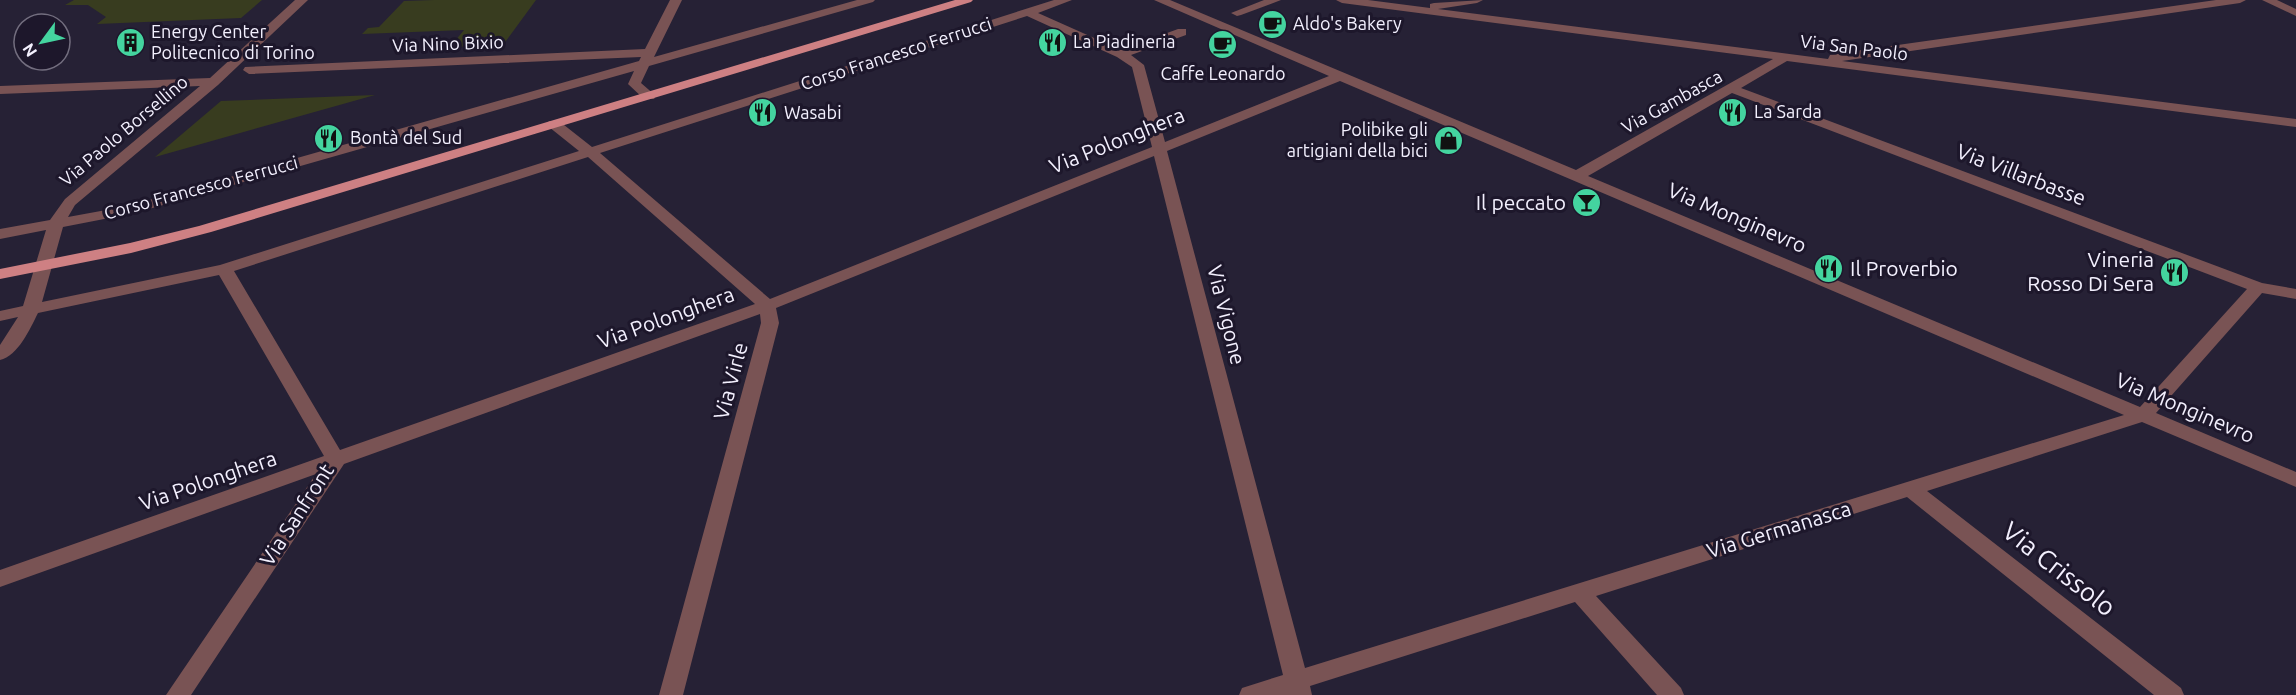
<svg xmlns="http://www.w3.org/2000/svg" width="2296" height="695" font-family="Ubuntu,sans-serif">
<style>
.green{fill:#383c1f}
.lines{fill:none;stroke-linecap:round;stroke-linejoin:round}
.minor{fill:#795354;fill-rule:evenodd}
.major{fill:#ce8083;fill-rule:evenodd}
.labels{text-anchor:middle;stroke-width:6;stroke-linejoin:round;paint-order:stroke}
.far-poi-label{font-size:18px;fill:#f3f0fe;stroke:#1d172b;text-anchor:start}
.far-street-label{font-size:18px;fill:#f3f0fe;stroke:#1d172b}
.street-label{font-size:21px;fill:#f3f0fe;stroke:#1d172b}
.poi-label{font-size:21px;fill:#f3f0fe;stroke:#1d172b;text-anchor:end}
.near-street-label{font-size:26px;fill:#f3f0fe;stroke:#1d172b}
</style>
<rect width="100%" height="100%" fill="#262135"/>
<g class="green">
<polygon points="74,0 262,0 241,18 97,24 106,17 88,5 65,5"/>
<polygon points="434,0 536,0 503,45 450,47 464,30 362,34 368,28 379,27 404,1"/>
<polygon points="375,95 155,157 221,101"/>
</g>
<g class="lines">
<g class="minor">
<path d="M295,0H308L218,85L75,205L68,217L128,206L639,61L641,57L249,74L243,70L245,67L645,49L670,0H682L654,57L857,0H875L873,2L649,66L641,83L656,96L654,99H644L628,84L634,71L135,213L63,227L42,302L220,265L579,151L549,127L547,124L549,121H559L592,147L1054,0H1072L1038,13L1121,50L1178,29H1186V35L1131,55L1144,65L1165,142L1329,76L1154,0H1170L1576,170L1773,59L1342,3L1336,0H1368L1430,8V4L1434,3L1483,0L1477,3L1438,9L1828,59L1830,55L1834,54L2216,0H2246L2240,3L1842,61L2296,119V127L1787,61L1741,88L2262,283L2296,289V299L2262,293L2156,413L2296,472V487L2142,422L1927,491L2181,688L2184,695H2154L1907,497L1596,596L1681,688L1684,695H1657L1575,602L1310,686L1312,695H1239L1242,688L1283,675L1154,156L776,308L779,323L683,695H659L761,323L760,314L344,464L191,695H166L316,474L0,587V570L324,456L219,275L38,313C30,329 18,356 0,360V345L18,317L0,321V311L23,306L46,230L0,239V229L50,220L65,199L200,86L0,94V86L210,78ZM1027,16L1117,57L1132,67L1152,147L770,299L600,153ZM1340,81L2124,415L1305,668L1167,151ZM1732,93L2247,289L2140,407L1588,176ZM588,157L755,304L340,450L234,271Z"/>
<polygon points="1264,0 1281,0 1241,15 1237,16 1231,13"/>
<polygon points="2262,0 2277,0 2296,9 2296,16"/>
</g>
<polygon class="major" points="955,0 973,0 971,2 211,232 131,253 0,279 0,269 130,243 199,226"/>
</g>
<defs>
<symbol id="cafe-disc" viewBox="-11 -11 22 22"><circle r="9.5" fill="#44d49f" stroke="#1d172b"/><path d="M-5.5-4.5H6V0H3Q3 3.5 0 3.5H-2.5Q-5.5 3.5-5.5 0ZM3-3.2v2h1.7v-2ZM-6 4.5H4V6H-6Z" fill="#111"/></symbol>
<symbol id="building-disc" viewBox="-11 -11 22 22"><circle r="9.5" fill="#44d49f" stroke="#1d172b"/><path d="M-4-6H4V6H1V3H-1V6H-4ZM-2.5-4.3h1.7v1.8h-1.7ZM.8-4.3h1.7v1.8H.8ZM-2.5-1h1.7V.8h-1.7ZM.8-1h1.7V.8H.8Z" fill="#111"/></symbol>
<symbol id="restaurant-disc" viewBox="-11 -11 22 22"><circle r="9.5" fill="#44d49f" stroke="#1d172b"/><path d="M-5-6h1v4h1v-4h1v4h1v-4h1v5L-1.5 .5V6h-2V.5L-5-1ZM5-6V6H3V1.5H1.5Q1.5-4 5-6Z" fill="#111"/></symbol>
<symbol id="shop-disc" viewBox="-11 -11 22 22"><circle r="9.5" fill="#44d49f" stroke="#1d172b"/><path d="M-5-2.5h2.3a2.7 3.5 0 0 1 5.4 0H5L5.5 6h-11ZM-1.5-2.5h3a1.5 2.3 0 0 0-3 0Z" fill="#111"/></symbol>
<symbol id="bar-disc" viewBox="-11 -11 22 22"><circle r="9.5" fill="#44d49f" stroke="#1d172b"/><path d="M-6-5H6L.8 .8V4.5H3.5V6h-7V4.5H-.8V.8Z" fill="#111"/></symbol>
</defs>
<g fill-rule="evenodd">
<use href="#cafe-disc" x="1256" y="8" width="33" height="33"/>
<use href="#building-disc" x="114" y="26" width="33" height="33"/>
<use href="#restaurant-disc" x="1036" y="26" width="33" height="33"/>
<use href="#cafe-disc" x="1206" y="28" width="33" height="33"/>
<use href="#restaurant-disc" x="1716" y="96" width="33" height="33"/>
<use href="#restaurant-disc" x="746" y="96" width="33" height="33"/>
<use href="#restaurant-disc" x="312" y="122" width="33" height="33"/>
<use href="#shop-disc" x="1432" y="124" width="33" height="33"/>
<use href="#bar-disc" x="1570" y="186" width="33" height="33"/>
<use href="#restaurant-disc" x="1812" y="252" width="33" height="33"/>
<use href="#restaurant-disc" x="2158" y="256" width="33" height="33"/>
</g>
<g class="labels">
<g class="far-poi-label">
<text x="1293" y="30">Aldo's Bakery</text>
<text x="151" y="38">Energy Center<tspan x="151" dy="21">Politecnico di Torino</tspan></text>
<text x="1073" y="48">La Piadineria</text>
<text x="1223" y="80" text-anchor="middle">Caffe Leonardo</text>
<text x="1754" y="118">La Sarda</text>
<text x="784" y="119">Wasabi</text>
<text x="1428" y="136" text-anchor="end">Polibike gli<tspan x="1428" dy="21">artigiani della bici</tspan></text>
<text x="350" y="144">Bontà del Sud</text>
</g>
<g class="far-street-label">
<text transform="translate(448 44) rotate(-2)" y="6">Via Nino Bixio</text>
<text transform="translate(1854 48) rotate(7)" y="6">Via San Paolo</text>
<text transform="translate(896 54) rotate(-18)" y="6">Corso Francesco Ferrucci</text>
<text transform="translate(1672 102) rotate(-29)" y="6">Via Gambasca</text>
<text transform="translate(124 131) rotate(-40)" y="6">Via Paolo Borsellino</text>
<text transform="translate(201 188) rotate(-15)" y="6">Corso Francesco Ferrucci</text>
</g>
<g class="street-label">
<text transform="translate(1117 141) rotate(-22)" y="7">Via Polonghera</text>
<text transform="translate(2021 175) rotate(21)" y="7">Via Villarbasse</text>
<text transform="translate(1737 218) rotate(23)" y="7">Via Monginevro</text>
<text transform="translate(1226 315) rotate(76)" y="7">Via Vigone</text>
<text transform="translate(666 318) rotate(-20)" y="7">Via Polonghera</text>
<text transform="translate(731 381) rotate(-75)" y="7">Via Virle</text>
<text transform="translate(2185 408) rotate(23)" y="7">Via Monginevro</text>
<text transform="translate(208 481) rotate(-19)" y="7">Via Polonghera</text>
<text transform="translate(297 515) rotate(-57)" y="7">Via Sanfront</text>
<text transform="translate(1779 530) rotate(-17)" y="7">Via Germanasca</text>
</g>
<g class="poi-label">
<text x="1566" y="210">Il peccato</text>
<text x="2154" y="267">Vineria<tspan x="2154" dy="24">Rosso Di Sera</tspan></text>
<text x="1850" y="276" text-anchor="start">Il Proverbio</text>
</g>
<g class="near-street-label">
<text transform="translate(2059 569) rotate(38)" y="9">Via Crissolo</text>
</g>
</g>
<g transform="translate(42 42) rotate(237)"><circle r="28" fill="#1d172b" stroke="#736e7f" stroke-width="1.5"/>
<path d="M0-4.5L10 22L0 15L-10 22Z" fill="#44d49f"/>
<text y="-9" font-size="16" font-weight="bold" text-anchor="middle" fill="#f3f0fe">N</text>
</g>
</svg>
